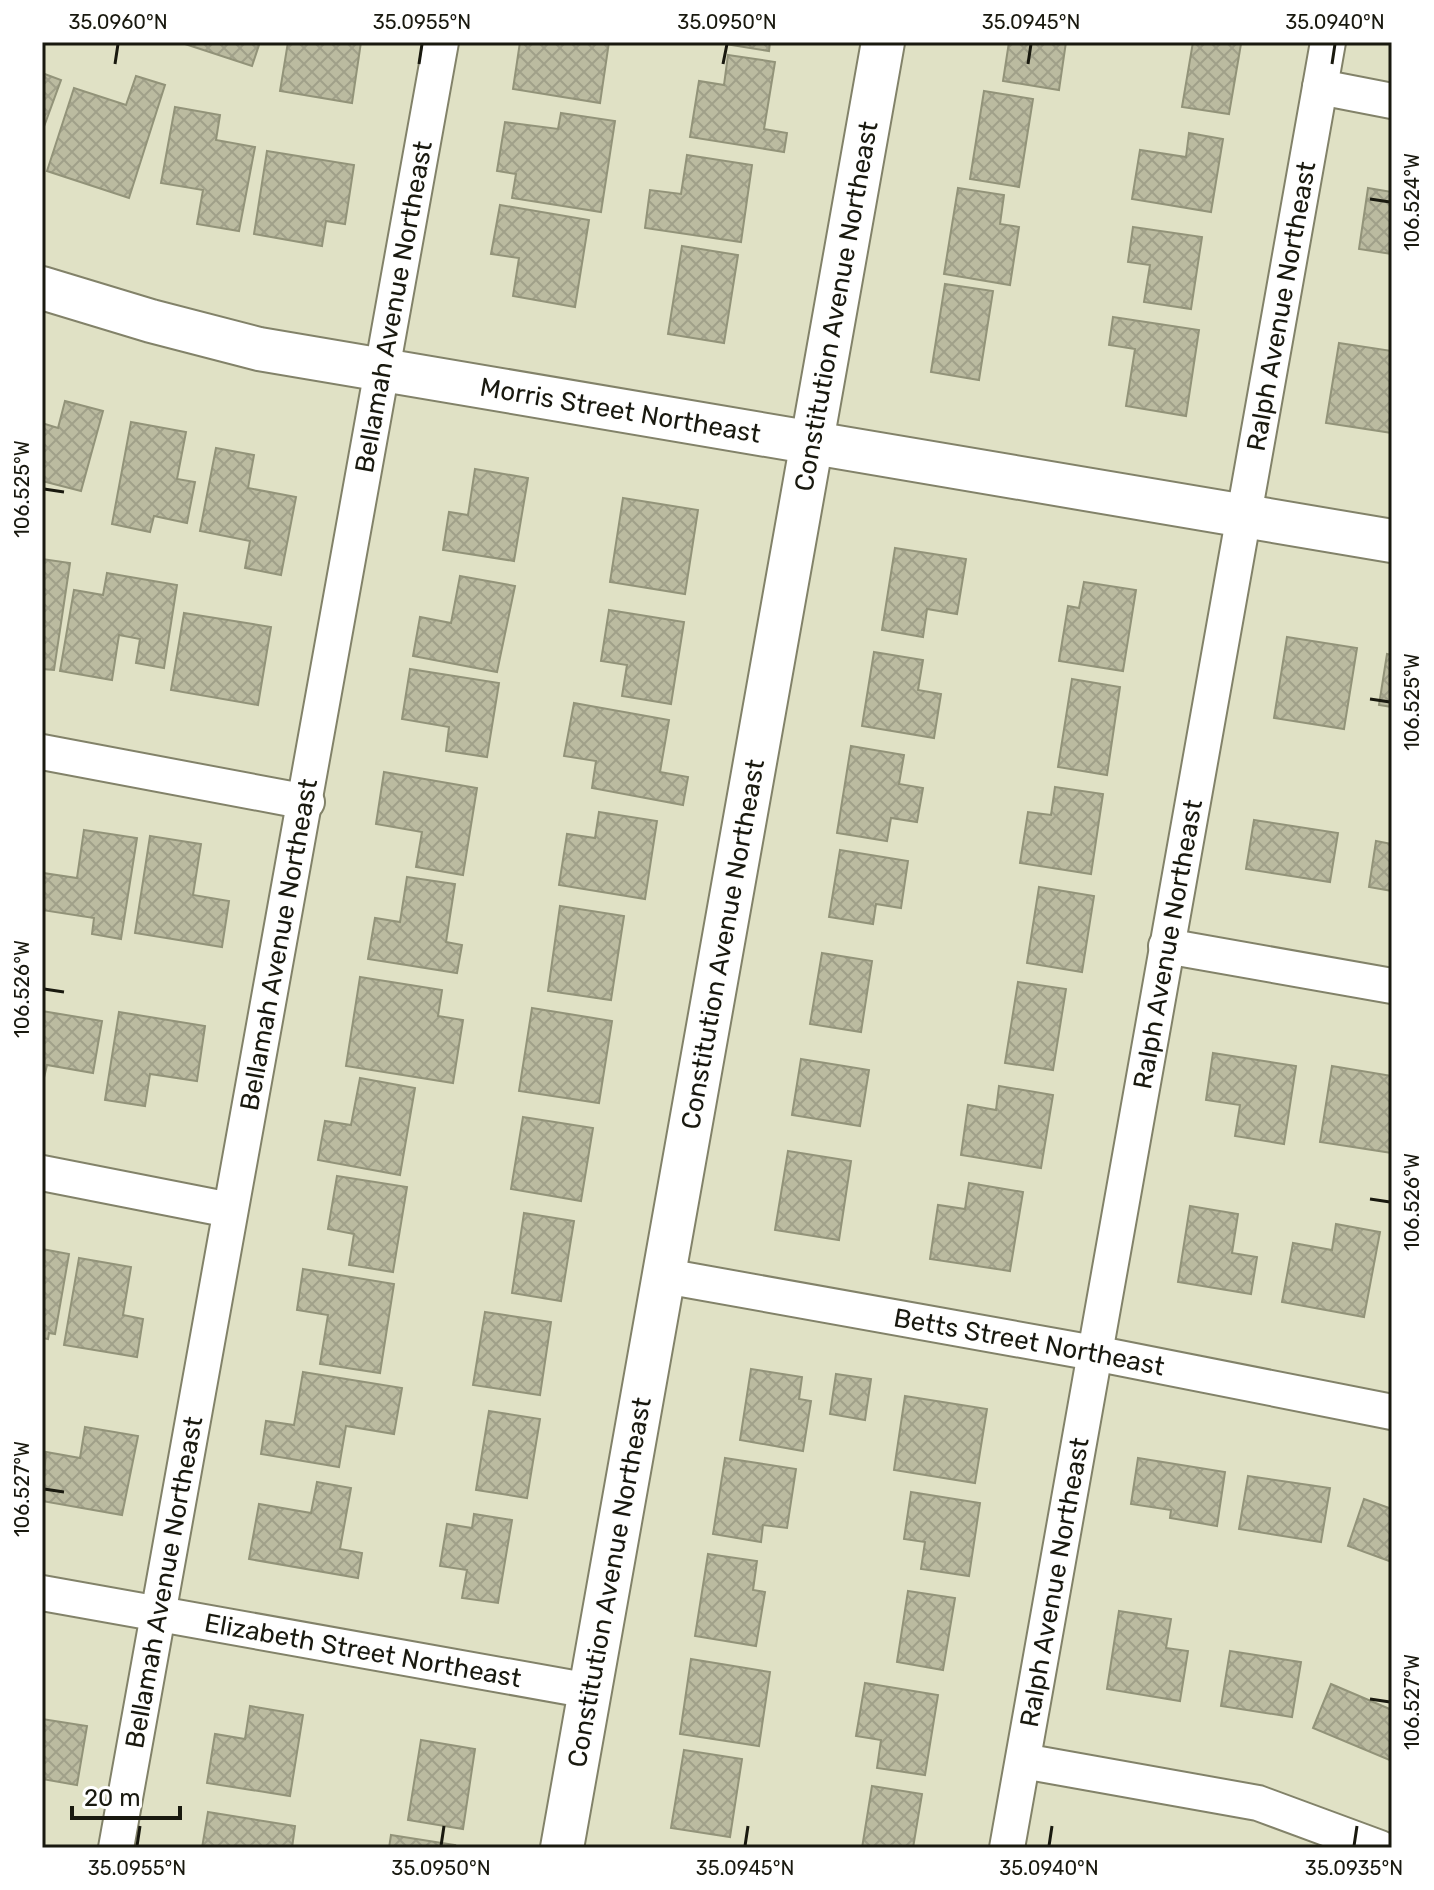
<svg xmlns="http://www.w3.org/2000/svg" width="1434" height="1890" font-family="Rubik,sans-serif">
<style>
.building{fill:url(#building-cross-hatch);stroke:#929379;stroke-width:2}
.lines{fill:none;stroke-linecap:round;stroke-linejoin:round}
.minor-casing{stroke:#828269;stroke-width:38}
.tertiary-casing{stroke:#828269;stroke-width:46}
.minor{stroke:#fff;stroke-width:34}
.tertiary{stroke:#fff;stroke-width:42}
.ticks{fill:none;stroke:#19190f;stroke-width:3}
.labels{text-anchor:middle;stroke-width:6;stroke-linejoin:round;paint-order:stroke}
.street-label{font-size:26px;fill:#19190f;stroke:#fff}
.neatline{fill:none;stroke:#19190f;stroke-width:3}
.ticks-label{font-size:20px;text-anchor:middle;fill:#19190f}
</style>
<defs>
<pattern id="building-cross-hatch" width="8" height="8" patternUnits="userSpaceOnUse" patternTransform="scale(2)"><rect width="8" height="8" fill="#bbbba0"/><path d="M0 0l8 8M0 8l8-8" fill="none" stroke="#a0a089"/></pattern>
</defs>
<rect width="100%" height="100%" fill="#e0e1c5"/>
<g class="building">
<polygon points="179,42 260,42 252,66"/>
<polygon points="288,42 361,42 352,103 280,91"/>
<polygon points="520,42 609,42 600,103 513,89"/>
<polygon points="713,42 770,42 769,51"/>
<polygon points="1009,42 1066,42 1059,90 1003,81"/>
<polygon points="1193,42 1241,44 1229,114 1182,107"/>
<polygon points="728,55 775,62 764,129 787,133 784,152 690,137 699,81 724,85"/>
<polygon points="42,73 61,80 42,132"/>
<polygon points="136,76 165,85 129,198 47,171 74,88 126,105"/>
<polygon points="984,91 1033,99 1019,187 970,179"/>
<polygon points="175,107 220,115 216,140 255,147 239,231 197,224 203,190 161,183"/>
<polygon points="561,113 615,121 601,212 512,198 516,174 497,171 505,122 558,129"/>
<polygon points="1189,133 1223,139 1211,212 1132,199 1140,150 1186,157"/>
<polygon points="267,151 354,165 345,224 326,221 322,246 254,234"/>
<polygon points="687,155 752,165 741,242 645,228 650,190 681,194"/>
<polygon points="958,188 1004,195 1000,224 1019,227 1010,285 944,274"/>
<polygon points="1368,188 1392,192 1392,254 1359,249"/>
<polygon points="500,205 589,220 575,307 513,296 519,258 491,254"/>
<polygon points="1133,227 1202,237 1191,309 1144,302 1150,265 1128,262"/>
<polygon points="682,246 738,255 724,343 668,334"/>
<polygon points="945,284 993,291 979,380 931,372"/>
<polygon points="1113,317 1199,330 1186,416 1126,406 1135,349 1109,345"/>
<polygon points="1339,343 1392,351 1392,433 1326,423"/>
<polygon points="65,401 103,411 81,491 42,481 42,423 58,428"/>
<polygon points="131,422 186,432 177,479 195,482 187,523 154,516 150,532 112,524"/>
<polygon points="216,448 254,455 248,488 296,497 281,575 245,568 250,541 200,531"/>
<polygon points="475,469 528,478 514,561 443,550 449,512 468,515"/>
<polygon points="623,498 698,510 685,594 610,582"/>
<polygon points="895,548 966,559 957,614 927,609 923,637 882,630"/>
<polygon points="42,559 70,563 54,670 42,669"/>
<polygon points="107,573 177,585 164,668 136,663 140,639 119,635 112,680 60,671 74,590 103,595"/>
<polygon points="460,576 515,586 497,672 413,656 420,617 451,623"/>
<polygon points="1084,582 1136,590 1123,671 1059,661 1068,606 1079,608"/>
<polygon points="609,610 684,622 671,704 622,696 627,665 601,661"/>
<polygon points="184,613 271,627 258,705 171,690"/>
<polygon points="1287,637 1357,648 1344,729 1274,718"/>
<polygon points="874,652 923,660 918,690 941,694 934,738 862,726"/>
<polygon points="1387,654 1392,655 1392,707 1379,705"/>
<polygon points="410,669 499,683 487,757 446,751 449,727 402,719"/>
<polygon points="1072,679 1120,687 1107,775 1058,767"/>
<polygon points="574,703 669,720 660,772 688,777 683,805 592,788 596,761 564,756"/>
<polygon points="851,746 904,755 899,784 923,788 917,822 891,818 887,841 837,833"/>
<polygon points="384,772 477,788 463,875 416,867 422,832 376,824"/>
<polygon points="1055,787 1103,794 1091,874 1020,863 1028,812 1051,815"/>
<polygon points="599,812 657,821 645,899 559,885 567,834 595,838"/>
<polygon points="1254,820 1338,833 1330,882 1246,869"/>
<polygon points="84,830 137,838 121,939 92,934 94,918 42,910 43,873 77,878"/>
<polygon points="150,836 201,844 193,895 229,901 222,947 135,933"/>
<polygon points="1376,841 1392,844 1392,891 1369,887"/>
<polygon points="840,850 908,861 901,908 876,904 873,924 829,917"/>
<polygon points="407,877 455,884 446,942 462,945 457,973 368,959 375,918 400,922"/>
<polygon points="1039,887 1094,896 1082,972 1027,963"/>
<polygon points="560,906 624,916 611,1000 548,991"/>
<polygon points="822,953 872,961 861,1032 810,1024"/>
<polygon points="360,977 442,990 438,1016 463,1020 453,1083 346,1066"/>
<polygon points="1018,982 1066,989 1053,1070 1005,1063"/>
<polygon points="532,1008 612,1021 599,1103 519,1091"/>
<polygon points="42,1011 102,1021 93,1073 47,1065 42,1086"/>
<polygon points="119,1012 205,1026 197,1081 150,1074 145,1106 105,1100"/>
<polygon points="1213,1053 1296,1066 1284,1144 1235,1136 1240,1105 1206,1100"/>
<polygon points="801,1059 869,1070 860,1126 792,1115"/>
<polygon points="1332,1066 1392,1076 1392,1153 1320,1142"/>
<polygon points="360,1078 415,1088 400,1175 318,1160 325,1121 351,1125"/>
<polygon points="999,1086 1053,1095 1041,1168 961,1155 968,1105 996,1110"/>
<polygon points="523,1117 593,1128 581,1201 511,1189"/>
<polygon points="788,1151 851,1161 839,1240 775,1230"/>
<polygon points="337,1176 407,1187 393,1272 349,1265 354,1234 328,1229"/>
<polygon points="969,1183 1023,1192 1010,1271 930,1259 938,1205 965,1209"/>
<polygon points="1190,1206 1238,1214 1232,1253 1257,1257 1251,1294 1178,1282"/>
<polygon points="524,1213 574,1221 561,1301 512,1293"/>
<polygon points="1336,1224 1380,1232 1364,1317 1282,1302 1293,1243 1332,1250"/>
<polygon points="42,1249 69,1254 55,1334 49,1333 48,1339 42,1338"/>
<polygon points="79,1258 131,1267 123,1315 143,1319 137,1357 64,1345"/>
<polygon points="303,1269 394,1284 380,1373 320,1364 328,1315 297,1310"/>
<polygon points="485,1312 551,1322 540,1395 473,1385"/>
<polygon points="751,1369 802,1377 799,1399 811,1401 803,1451 740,1440"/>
<polygon points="303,1372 402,1388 394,1434 346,1426 339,1467 261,1454 266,1421 294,1425"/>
<polygon points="836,1374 871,1379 865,1420 830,1414"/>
<polygon points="905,1396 987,1409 975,1483 894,1470"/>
<polygon points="489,1411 540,1419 527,1498 476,1490"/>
<polygon points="85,1427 138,1436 122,1515 42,1501 46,1452 80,1458"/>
<polygon points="725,1458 796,1469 787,1528 763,1525 761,1542 713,1534"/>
<polygon points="1138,1458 1225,1472 1217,1526 1170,1518 1171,1510 1131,1504"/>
<polygon points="1248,1476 1330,1488 1321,1542 1239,1529"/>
<polygon points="317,1482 351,1488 340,1549 362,1553 358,1578 249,1559 259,1504 311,1513"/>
<polygon points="911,1492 980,1503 969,1576 921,1569 925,1542 904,1539"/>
<polygon points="1364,1499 1392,1509 1392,1562 1348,1546"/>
<polygon points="474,1514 512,1520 498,1603 462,1598 467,1570 440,1566 447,1524 472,1528"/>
<polygon points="708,1554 757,1561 753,1590 765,1592 756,1646 695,1636"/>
<polygon points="908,1591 955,1598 943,1670 897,1662"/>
<polygon points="1119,1611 1171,1619 1166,1648 1188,1651 1180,1701 1107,1689"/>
<polygon points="1230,1651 1301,1662 1292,1717 1221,1706"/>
<polygon points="691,1659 770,1672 759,1746 680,1734"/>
<polygon points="865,1683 938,1695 925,1775 877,1768 881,1740 856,1736"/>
<polygon points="1331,1684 1392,1710 1392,1761 1313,1728"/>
<polygon points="250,1706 303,1715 290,1796 207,1783 215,1734 245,1739"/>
<polygon points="42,1719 87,1726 77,1785 42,1779"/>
<polygon points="421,1740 475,1749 463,1829 408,1820"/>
<polygon points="684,1750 742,1759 730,1837 671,1828"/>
<polygon points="872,1786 922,1794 913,1848 862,1848"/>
<polygon points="208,1812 295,1826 292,1848 202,1848"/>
<polygon points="391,1835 455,1845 454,1848 389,1848"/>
</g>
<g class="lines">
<defs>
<g id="minor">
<polyline points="1320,87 1392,101"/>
<polyline points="42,752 307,802"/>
<polyline points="1166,946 1392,986"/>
<polyline points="42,1173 230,1210"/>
<path id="s1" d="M665,1276L1094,1353L1392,1412"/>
<path id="s2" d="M42,1593L590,1691"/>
<polyline points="1023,1761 1258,1803 1380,1848"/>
<path id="s3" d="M116,1848L441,42"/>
<path id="s4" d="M1007,1848L1328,42"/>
</g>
<g id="tertiary">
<path id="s5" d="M42,288L151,321L259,349L1392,541"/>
<path id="s6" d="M562,1848L883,42"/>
</g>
</defs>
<use href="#minor" class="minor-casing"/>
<use href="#tertiary" class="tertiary-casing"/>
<use href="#minor" class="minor"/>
<use href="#tertiary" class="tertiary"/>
</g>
<path class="ticks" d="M115,64L118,44M419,64L422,44M723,64L727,44M1028,64L1031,44M1332,64L1335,44M1370,199L1390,202M44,489L64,492M1370,699L1390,702M44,989L64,992M1370,1199L1390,1202M44,1489L64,1492M1370,1699L1390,1702M137,1846L140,1826M441,1846L444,1826M745,1846L748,1826M1049,1846L1052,1826M1354,1846L1357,1826"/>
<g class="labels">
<g class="street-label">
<text dy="9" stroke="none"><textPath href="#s3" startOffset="1566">Bellamah Avenue Northeast</textPath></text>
<text dy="9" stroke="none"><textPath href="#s6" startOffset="1566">Constitution Avenue Northeast</textPath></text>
<text dy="9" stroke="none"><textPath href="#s4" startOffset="1566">Ralph Avenue Northeast</textPath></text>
<text dy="9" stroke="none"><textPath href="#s5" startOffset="592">Morris Street Northeast</textPath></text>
<text dy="9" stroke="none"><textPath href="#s3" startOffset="918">Bellamah Avenue Northeast</textPath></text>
<text dy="9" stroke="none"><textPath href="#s6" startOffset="918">Constitution Avenue Northeast</textPath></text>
<text dy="9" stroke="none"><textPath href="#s4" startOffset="918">Ralph Avenue Northeast</textPath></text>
<text dy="9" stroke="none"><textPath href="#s1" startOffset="370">Betts Street Northeast</textPath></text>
<text dy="9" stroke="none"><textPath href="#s3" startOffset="270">Bellamah Avenue Northeast</textPath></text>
<text dy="9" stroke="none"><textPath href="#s6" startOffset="270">Constitution Avenue Northeast</textPath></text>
<text dy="9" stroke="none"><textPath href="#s4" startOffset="270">Ralph Avenue Northeast</textPath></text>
<text dy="9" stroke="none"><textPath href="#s2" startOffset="326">Elizabeth Street Northeast</textPath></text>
</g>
</g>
<rect width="1434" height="1890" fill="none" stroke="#ffffff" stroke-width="88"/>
<path d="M72 1806v12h108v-12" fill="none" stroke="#19190f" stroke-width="4"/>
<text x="84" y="1806" font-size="24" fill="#19190f" stroke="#ffffff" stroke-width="6" paint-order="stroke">20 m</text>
<rect x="44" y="44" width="1346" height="1802" class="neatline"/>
<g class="ticks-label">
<text x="118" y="29">35.0960°N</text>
<text x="422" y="29">35.0955°N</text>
<text x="727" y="29">35.0950°N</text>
<text x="1031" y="29">35.0945°N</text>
<text x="1335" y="29">35.0940°N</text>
<text transform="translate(1412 202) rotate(-90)" y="7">106.524°W</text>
<text transform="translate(22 489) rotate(-90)" y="7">106.525°W</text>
<text transform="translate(1412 702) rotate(-90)" y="7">106.525°W</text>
<text transform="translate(22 989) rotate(-90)" y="7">106.526°W</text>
<text transform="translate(1412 1202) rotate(-90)" y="7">106.526°W</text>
<text transform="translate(22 1489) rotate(-90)" y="7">106.527°W</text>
<text transform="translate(1412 1702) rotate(-90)" y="7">106.527°W</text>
<text x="137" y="1875">35.0955°N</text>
<text x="441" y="1875">35.0950°N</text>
<text x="745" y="1875">35.0945°N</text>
<text x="1049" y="1875">35.0940°N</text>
<text x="1354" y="1875">35.0935°N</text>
</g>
</svg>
